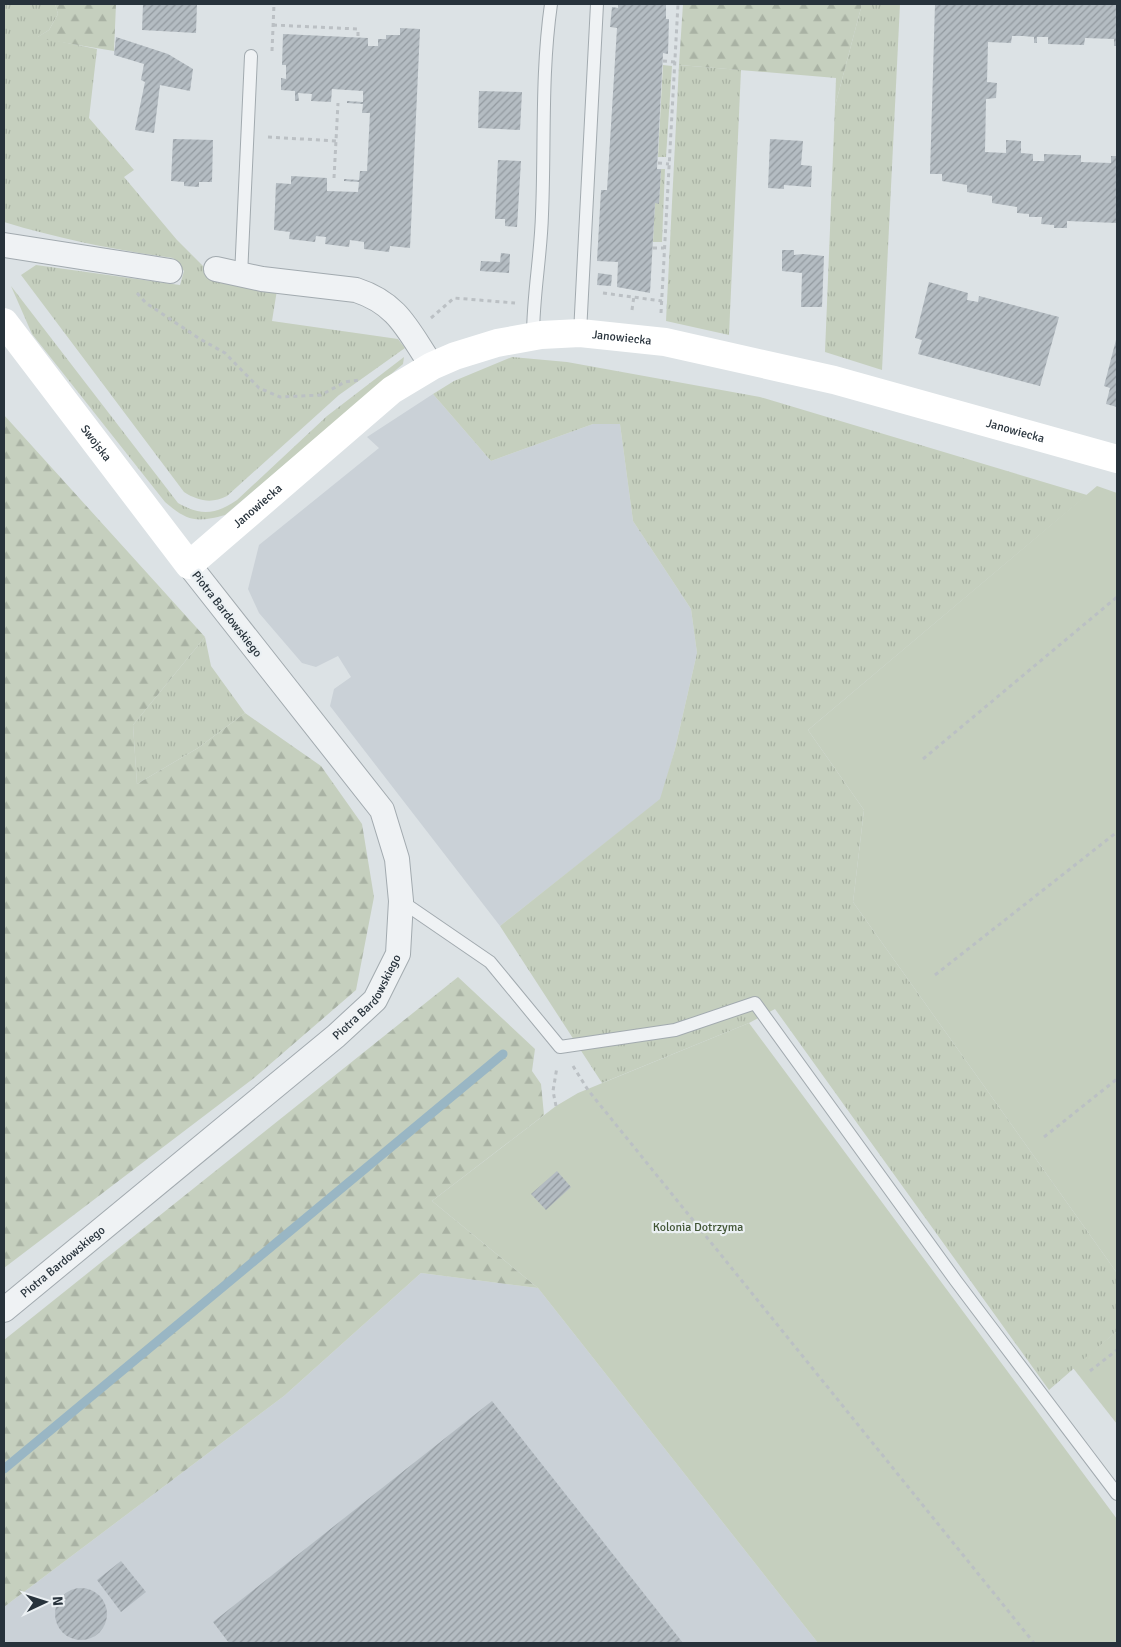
<svg xmlns="http://www.w3.org/2000/svg" width="1121" height="1647" font-family="Signika,sans-serif">
<style>
.built{fill:#cad1d7}
.grass{fill:url(#grass-tufts)}
.forest{fill:url(#forest-firs)}
.green{fill:#c5cfbe}
.lines{fill:none;stroke-linecap:round;stroke-linejoin:round}
.stream{stroke:#99b6c4;stroke-width:9}
.building{fill:url(#building-hatch)}
.lane-casing{stroke:#a2aaaf;stroke-width:14}
.street-casing{stroke:#a2aaaf;stroke-width:26}
.path{stroke:#bbc0c4;stroke-width:3;stroke-dasharray:4 4;stroke-linecap:butt}
.lane{stroke:#eff2f4;stroke-width:12}
.street{stroke:#eff2f4;stroke-width:24}
.secondary{stroke:#fff;stroke-width:28}
.labels{text-anchor:middle;stroke-width:4.5;stroke-linejoin:round;paint-order:stroke}
.street-label{font-size:12px;fill:#27323b;stroke:#ebf0f3}
.park-label{font-size:12px;fill:#415535;stroke:#ebf0f3}
</style>
<defs>
<pattern id="grass-tufts" width="24" height="20" patternUnits="userSpaceOnUse" patternTransform="scale(1.25)"><rect width="24" height="20" fill="#c5cfbe"/><path d="M3 7l-1-3M5 7V3M7 7l1-3M15 17l-1-3M17 17v-4M19 17l1-3" fill="none" stroke="#a9b2a4"/></pattern>
<pattern id="forest-firs" width="22" height="20" patternUnits="userSpaceOnUse" patternTransform="scale(1.25)"><rect width="22" height="20" fill="#c5cfbe"/><path d="M5 1l3.5 6h-7zM16 11l3.5 6h-7z" fill="#a9b2a4"/></pattern>
<pattern id="building-hatch" width="6" height="6" patternUnits="userSpaceOnUse" patternTransform="scale(1.25)"><rect width="6" height="6" fill="#b4bcc2"/><path d="M-1 1l2-2M0 6l6-6M5 7l2-2" fill="none" stroke="#92999f"/></pattern>
</defs>
<rect width="100%" height="100%" fill="#dce2e5"/>
<g class="built">
<polygon points="433,394 491,461 593,424 620,424 633,521 691,609 697,653 675,749 661,799 500,926 330,706 334,689 351,677 338,656 316,667 302,663 259,613 248,589 259,545 379,448 367,437"/>
<polygon points="421,1273 538,1288 818,1643 4,1643 4,1607 284,1396"/>
</g>
<g class="grass">
<path d="M4,4H55L58,14L49,30L38,37L97,49L89,118L134,170L124,177L177,240L218,281L277,290L272,321L398,339L405,348L339,395L227,496C212,504 198,501 184,492L21,275L36,265L180,285L184,271L173,258C115,250 60,239 4,222Z"/>
<polygon points="862,4 900,4 882,370 825,352 835,106"/>
<polygon points="663,65 672,66 666,157 658,157"/>
<polygon points="679,65 741,70 729,335 666,321"/>
<polygon points="661,169 665,169 662,242 653,242 655,203 659,203"/>
<path d="M11,286L178,503C201,516 215,515 237,500L327,416L404,357L403,364L225,515C196,523 187,521 165,502L32,334Z"/>
<polygon points="512,357 567,362 760,397 1087,495 808,730 864,810 853,902 1117,1273 1117,1331 1049,1390 775,1009 749,1023 602,1083 500,926 660,799 675,749 697,653 691,609 633,521 620,424 593,424 491,461 433,394 454,381"/>
<polygon points="205,637 211,666 245,713 198,748 137,784 133,725"/>
</g>
<g class="forest">
<polygon points="55,4 116,4 114,51 36,38 49,30 58,14"/>
<polygon points="683,4 862,4 835,106 836,78 679,65"/>
<polygon points="4,415 205,637 133,725 137,784 198,748 245,713 321,766 362,824 374,897 356,990 254,1078 4,1268"/>
<polygon points="458,977 535,1049 532,1071 541,1084 544,1115 432,1201 538,1288 421,1273 284,1396 4,1607 4,1340"/>
</g>
<g class="green">
<polygon points="1097,486 1117,493 1117,1273 853,902 864,810 808,730"/>
<polygon points="749,1023 1117,1519 1117,1643 818,1643 538,1288 432,1201 556,1106 578,1093"/>
<polygon points="1117,1331 1117,1424 1073,1368"/>
</g>
<g class="lines">
<polyline class="stream" points="4,1469 503,1054"/>
</g>
<g class="building">
<polygon points="143,4 197,4 196,33 142,30"/>
<polygon points="618,4 666,4 666,19 669,19 668,54 663,53 657,169 661,169 659,204 655,203 650,293 617,287 618,262 597,261 601,190 607,190 617,28 610,27 612,7 618,8"/>
<polygon points="935,4 1117,4 1117,46 1114,46 1114,39 1085,38 1084,45 1048,44 1048,37 1037,37 1037,43 1034,43 1034,37 1023,36 1012,36 1011,43 988,42 987,82 997,83 996,98 986,99 985,152 1006,153 1006,140 1021,141 1021,153 1033,154 1033,161 1044,161 1044,154 1070,155 1081,155 1081,162 1111,163 1111,156 1117,156 1117,223 1067,221 1067,228 1054,228 1054,225 1041,224 1042,217 1029,217 1029,214 1017,213 1017,207 992,203 992,196 967,192 967,185 942,181 942,174 930,174"/>
<polygon points="400,28 420,29 410,248 390,246 389,252 364,249 364,242 350,240 349,247 325,244 326,237 316,236 315,242 289,239 290,232 274,230 276,183 291,184 291,176 327,178 327,191 358,192 359,182 344,181 344,179 359,180 360,171 367,171 370,113 362,113 363,104 347,103 347,101 363,102 363,91 332,89 331,102 311,101 312,94 298,93 299,101 295,101 295,91 281,90 281,78 286,79 286,65 282,65 283,34 368,38 368,46 378,46 378,39 386,39 386,35 400,35"/>
<polygon points="116,37 168,54 193,69 190,91 160,85 154,133 135,130 145,82 141,80 144,64 114,55"/>
<polygon points="479,91 522,92 520,130 478,128"/>
<polygon points="173,139 213,140 212,182 199,182 199,187 184,186 184,182 171,181"/>
<polygon points="770,139 803,141 801,165 812,166 811,187 784,185 784,189 768,188"/>
<polygon points="498,160 521,161 517,227 505,226 505,219 495,219"/>
<polygon points="782,250 794,250 794,255 803,254 824,256 822,307 801,307 802,273 782,271"/>
<polygon points="501,253 510,254 509,273 480,271 481,261 500,262"/>
<polygon points="598,273 612,275 611,286 597,285"/>
<polygon points="929,282 968,293 967,300 978,302 979,296 1059,317 1040,386 918,354 922,340 915,338"/>
<polygon points="1117,336 1117,407 1106,404 1110,388 1104,386"/>
<polygon points="557,1171 571,1187 546,1210 531,1194"/>
<polygon points="492,1401 683,1643 229,1643 213,1622"/>
<polygon points="121,1561 146,1592 121,1612 97,1580"/>
<circle cx="81" cy="1614" r="26"/>
</g>
<g class="lines">
<defs>
<g id="lane">
<polyline points="241,276 251,56"/>
<polyline points="580,333 597,4"/>
<path d="M533,336C533,295 541,255 542,214C545,144 541,74 551,4"/>
<polyline points="401,901 490,962 560,1047 675,1030 755,1003 956,1281 1117,1494"/>
</g>
<g id="street">
<polyline points="4,245 170,271"/>
<path d="M216,269L262,279L356,290C399,304 408,331 432,366"/>
<path id="s1" d="M4,1310L336,1036L375,1000L398,954L401,901L397,859L382,810L189,565"/>
</g>
</defs>
<use href="#lane" class="lane-casing"/>
<use href="#street" class="street-casing"/>
<g class="path">
<polyline points="273,25 358,29 358,37"/>
<polyline points="272,51 274,4"/>
<polyline points="663,61 675,62"/>
<polyline points="268,137 336,141"/>
<polyline points="658,163 669,164"/>
<polyline points="334,178 338,103"/>
<polyline points="653,248 664,248"/>
<polyline points="137,293 146,303 200,339 225,353 259,388 280,397 321,395 345,382 359,380"/>
<polyline points="603,293 662,301"/>
<polyline points="632,310 634,296"/>
<polyline points="661,313 678,4"/>
<polyline points="431,318 454,298 515,303"/>
<polyline points="923,759 1117,597"/>
<polyline points="935,975 1117,832"/>
<polyline points="573,1066 588,1090 1034,1643"/>
<polyline points="556,1106 553,1091 557,1067"/>
<polyline points="1044,1137 1117,1079"/>
<polyline points="1090,1371 1117,1350"/>
</g>
<use href="#lane" class="lane"/>
<use href="#street" class="street"/>
<path class="secondary" id="s2" d="M4,322L189,565L392,390L432,366L455,356L497,343L541,335L580,333L665,342L834,380L1117,459"/>
</g>
<g class="labels">
<g class="street-label">
<text dy="4" stroke="none"><textPath href="#s2" startOffset="815">Janowiecka</textPath></text>
<text dy="4" stroke="none"><textPath href="#s2" startOffset="1220">Janowiecka</textPath></text>
<text dy="4" stroke="none"><textPath href="#s2" startOffset="152">Swojska</textPath></text>
<text dy="4" stroke="none"><textPath href="#s2" startOffset="396">Janowiecka</textPath></text>
<text transform="translate(227 614) rotate(52)" y="4">Piotra Bardowskiego</text>
<text dy="4" stroke="none"><textPath href="#s1" startOffset="481">Piotra Bardowskiego</textPath></text>
<text dy="4" stroke="none"><textPath href="#s1" startOffset="76">Piotra Bardowskiego</textPath></text>
</g>
<g class="park-label">
<text x="698" y="1231">Kolonia Dotrzyma</text>
</g>
</g>
<rect width="1121" height="1647" fill="none" stroke="#27323b" stroke-width="10"/>
<g transform="translate(45 1602) rotate(86)" stroke="#ebf0f3" stroke-width="4" paint-order="stroke">
<path d="M0-4L9 19L0 12L-9 19Z" fill="#27323b"/>
<text y="-8" font-size="14" font-weight="bold" text-anchor="middle" fill="#27323b">N</text>
</g>
</svg>
